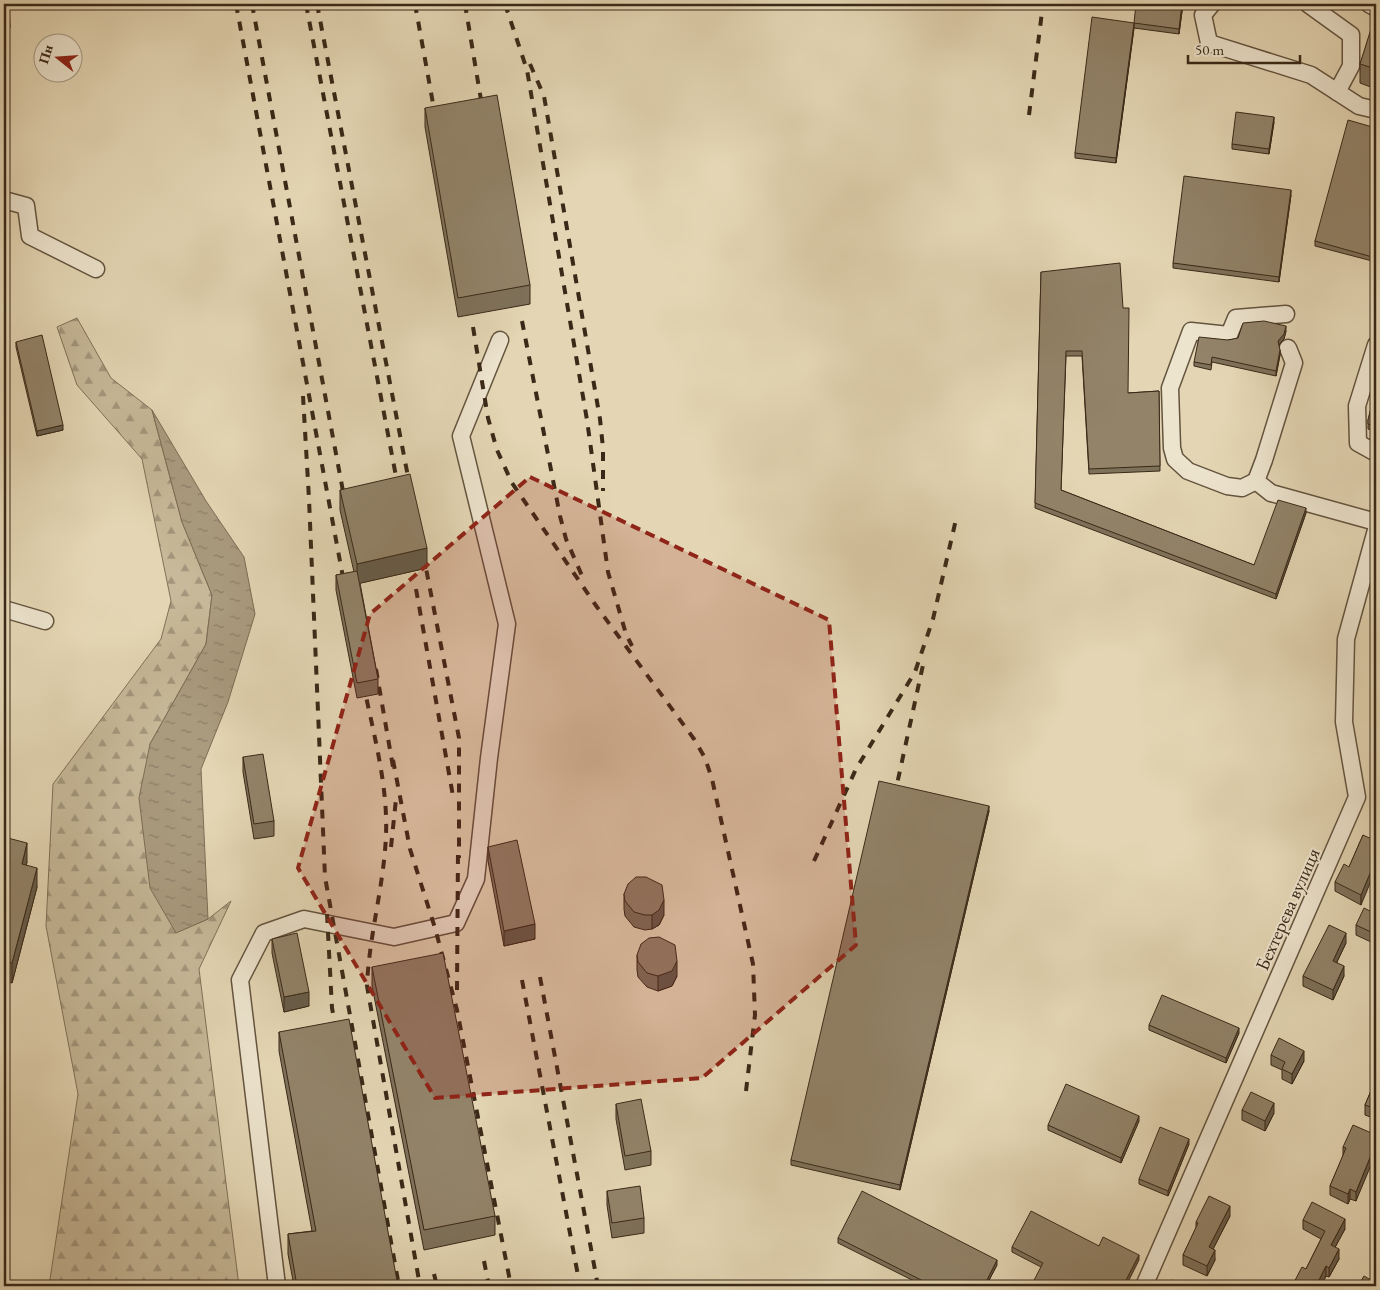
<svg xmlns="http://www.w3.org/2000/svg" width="1380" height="1290" font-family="'EB Garamond',serif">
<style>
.forest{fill:url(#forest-firs);stroke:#807158}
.water{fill:url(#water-ripples);stroke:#7d6d56}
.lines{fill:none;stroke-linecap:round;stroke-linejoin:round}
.minor-casing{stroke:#64543f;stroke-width:19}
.minor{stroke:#ede4ce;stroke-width:16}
.rail{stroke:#3a2918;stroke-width:4;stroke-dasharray:9 9;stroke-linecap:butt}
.wall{fill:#7e715a;stroke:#3a2918}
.shaded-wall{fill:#665c4a;stroke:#3a2918}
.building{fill:#928369;stroke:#3a2918}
.marked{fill:#8f2418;fill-opacity:0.2;stroke:#8f2418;stroke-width:4;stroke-dasharray:10 6;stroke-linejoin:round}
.labels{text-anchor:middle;stroke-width:4;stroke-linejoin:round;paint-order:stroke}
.street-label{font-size:19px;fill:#3a2918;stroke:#ede4ce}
</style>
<defs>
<pattern id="forest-firs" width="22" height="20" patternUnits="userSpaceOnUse" patternTransform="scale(1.25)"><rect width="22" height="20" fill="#c7b999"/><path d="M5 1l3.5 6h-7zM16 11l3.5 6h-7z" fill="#a3967c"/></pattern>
<pattern id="water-ripples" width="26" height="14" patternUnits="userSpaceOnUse" patternTransform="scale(1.25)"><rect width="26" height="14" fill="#aa9b7f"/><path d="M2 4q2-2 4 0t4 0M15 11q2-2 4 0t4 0" fill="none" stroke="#8b7e67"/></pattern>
</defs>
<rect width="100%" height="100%" fill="#e4d6b4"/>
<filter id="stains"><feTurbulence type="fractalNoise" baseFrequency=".004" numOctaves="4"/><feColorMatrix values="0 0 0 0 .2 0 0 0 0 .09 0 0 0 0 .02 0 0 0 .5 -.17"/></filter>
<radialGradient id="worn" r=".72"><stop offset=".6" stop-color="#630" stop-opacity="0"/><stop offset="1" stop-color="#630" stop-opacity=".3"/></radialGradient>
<polygon class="forest" points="77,318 111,378 152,410 182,522 212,595 206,644 150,744 175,933 208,919 231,901 199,969 239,1286 49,1286 78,1094 46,926 53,784 161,639 171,601 142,459 77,385 57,327"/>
<polygon class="water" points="152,410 206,501 244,557 255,614 228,702 201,769 208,919 176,933 150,888 139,798 150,744 206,644 212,595 182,522"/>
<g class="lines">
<defs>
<g id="minor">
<polyline points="1212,4 1203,15 1209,43 1311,75 1359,106 1376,110"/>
<polyline points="1308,4 1351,35 1351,66 1337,92"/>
<polyline points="1369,4 1376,8"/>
<polyline points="4,200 26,206 30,236 96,269"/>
<polyline points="1376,345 1357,406 1358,443 1376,453"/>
<polyline points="1288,348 1294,363 1264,460 1256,481 1271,493 1376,522"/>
<polyline points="1256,481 1242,488 1227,486 1188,471 1175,459 1172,448 1170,388 1191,331 1229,335 1236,318 1286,314"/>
<polyline points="4,609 45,621"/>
<polyline points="277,1286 240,980 264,933 304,919 394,937 456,923 476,879 489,758 507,624 461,436 500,340"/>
<polyline points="1144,1286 1357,797 1344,722 1346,639 1376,530"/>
</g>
</defs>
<use href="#minor" class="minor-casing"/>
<use href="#minor" class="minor"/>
<g class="rail">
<polyline points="236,4 345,588"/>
<polyline points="252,4 345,502"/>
<polyline points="306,4 399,492"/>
<polyline points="317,4 410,487"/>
<polyline points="415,4 436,120"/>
<polyline points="465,4 483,112"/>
<polyline points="505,4 527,70 587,420 608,572 626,634 632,646"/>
<polyline points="530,64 544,96 600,419 603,448 603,491"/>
<polyline points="1029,115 1043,4"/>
<polyline points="522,321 560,516 566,539 583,578"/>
<polyline points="473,327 488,418 497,450 512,483 597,607 694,739 705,758 712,779 753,964 755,1015 746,1091"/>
<polyline points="303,396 309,499 325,877 399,1286"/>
<polyline points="423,553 459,738 459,858"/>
<polyline points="416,589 453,796"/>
<polyline points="376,669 393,767"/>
<path d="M363,682C373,732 388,784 386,835C384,886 369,935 367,986L420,1286"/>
<polyline points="393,760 410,849 435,928 457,1010 511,1286"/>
<polyline points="894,798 923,665"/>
<polyline points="391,847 396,799"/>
<polyline points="814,861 856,769 915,672 933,619 957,515"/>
<polyline points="327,914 332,1008 337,1034"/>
<polyline points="540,977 598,1286"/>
<polyline points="522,980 580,1286"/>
<polyline points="457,990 458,850"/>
<polyline points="484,1261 489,1286"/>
<polyline points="434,1274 437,1286"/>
</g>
</g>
<g class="wall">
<polygon points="4,4 9,4 10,28 4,29"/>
<polygon points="1183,4 1179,34 1134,28 1116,163 1075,158 1075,153 1134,23"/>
<polygon points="1376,17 1376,89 1360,83 1360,64"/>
<polygon points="425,108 530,285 530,304 458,317 425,127"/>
<polygon points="1274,122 1269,154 1232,149 1232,144"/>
<polygon points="1376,128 1376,262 1315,246 1315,241"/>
<polygon points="1291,195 1279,282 1173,268 1173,263"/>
<polygon points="1041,272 1128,393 1159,391 1160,471 1089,474 1082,356 1066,356 1061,490 1254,565 1306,513 1276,599 1035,508"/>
<polygon points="1286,331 1284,339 1279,345 1280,355 1276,376 1212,362 1211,370 1194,366 1194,362 1228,340"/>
<polygon points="16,342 63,430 37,436 16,347"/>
<polygon points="1376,389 1376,432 1368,429 1368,420"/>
<polygon points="340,490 427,568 360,583 378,679 378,694 357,698 336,590 336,575 354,572 340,510"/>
<polygon points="243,757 274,821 274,836 254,839 243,772"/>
<polygon points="989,811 900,1190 791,1165 791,1160"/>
<polygon points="1363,835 1361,905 1335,891 1335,882 1349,867"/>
<polygon points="4,837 27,862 26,865 37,887 12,983 4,981"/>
<polygon points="488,847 535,939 504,946 488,861"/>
<polygon points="624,894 664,915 659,925 652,929 645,930 634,927 625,916 624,909"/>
<polygon points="1376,914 1371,942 1356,935 1356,925"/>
<polygon points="272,939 309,1006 284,1012 272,953"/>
<polygon points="1346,943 1337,962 1344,976 1333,1000 1303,986 1303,976"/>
<polygon points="637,955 677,976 672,986 658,991 647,987 638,977 637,970"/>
<polygon points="372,967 495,1216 495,1235 424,1250 372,986"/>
<polygon points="1149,1025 1239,1033 1226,1063 1149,1030"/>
<polygon points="279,1032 398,1286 294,1286 288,1254 288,1234 312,1231 279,1051"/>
<polygon points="1271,1055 1304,1061 1292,1084 1282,1079 1282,1070 1271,1065"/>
<polygon points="1376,1079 1376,1119 1365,1115 1365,1105"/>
<polygon points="616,1104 651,1151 651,1165 625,1170 616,1119"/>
<polygon points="1242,1110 1274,1113 1265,1131 1242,1120"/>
<polygon points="1139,1121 1121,1163 1048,1130 1048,1125"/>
<polygon points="1376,1135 1356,1201 1350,1199 1348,1204 1330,1195 1330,1186 1343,1156 1343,1147"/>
<polygon points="1189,1144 1168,1196 1139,1184 1139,1179"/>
<polygon points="607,1191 644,1218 644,1233 612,1238 607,1205"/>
<polygon points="1230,1216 1213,1249 1215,1260 1207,1276 1183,1265 1183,1255 1196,1228 1196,1222"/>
<polygon points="1303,1220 1345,1229 1335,1247 1339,1259 1329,1277 1326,1276 1321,1286 1292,1286 1306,1269 1321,1239 1303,1229"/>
<polygon points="838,1238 997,1265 986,1286 924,1286 838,1243"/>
<polygon points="1099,1246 1139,1260 1041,1267 1012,1252 1012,1247"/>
</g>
<g class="shaded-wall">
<polygon points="1182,4 1183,4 1179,34 1179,29"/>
<polygon points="1134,23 1134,28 1116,163 1116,158"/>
<polygon points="1274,117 1274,122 1269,154 1269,149"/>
<polygon points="1291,190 1291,195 1279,282 1279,277"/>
<polygon points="1286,326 1286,331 1284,339 1278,346 1278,341"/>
<polygon points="1280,350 1280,355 1276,376 1276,371"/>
<polygon points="63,425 63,430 37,436 37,431"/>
<polygon points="1306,508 1306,513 1276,599 1276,594"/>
<polygon points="427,548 427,568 357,584 357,564"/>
<polygon points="989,806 989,811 900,1190 900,1185"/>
<polygon points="27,843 27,862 22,883 22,864"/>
<polygon points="1376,859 1376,869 1361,905 1361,895"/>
<polygon points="37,868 37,887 12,983 12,963"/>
<polygon points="664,900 664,915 659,925 652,929 652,915"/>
<polygon points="1376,921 1376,931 1371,942 1371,932"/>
<polygon points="535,924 535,939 504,946 504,931"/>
<polygon points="1346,933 1346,943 1333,970 1333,961"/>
<polygon points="677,961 677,976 672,986 658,991 658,976"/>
<polygon points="1344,966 1344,976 1333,1000 1333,990"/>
<polygon points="309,992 309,1006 284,1012 284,997"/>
<polygon points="1239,1028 1239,1033 1226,1063 1226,1058"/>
<polygon points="1304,1051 1304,1061 1292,1084 1292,1074"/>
<polygon points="1274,1103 1274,1113 1265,1131 1265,1121"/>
<polygon points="1139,1116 1139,1121 1121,1163 1121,1158"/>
<polygon points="1189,1139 1189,1144 1168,1196 1168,1191"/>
<polygon points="1376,1143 1376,1153 1356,1201 1356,1192"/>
<polygon points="1350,1189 1350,1199 1348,1204 1348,1194"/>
<polygon points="1230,1206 1230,1216 1209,1257 1209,1247"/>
<polygon points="1345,1219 1345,1229 1331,1255 1331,1245"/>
<polygon points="1339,1249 1339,1259 1329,1277 1329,1268"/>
<polygon points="1215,1250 1215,1260 1207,1276 1207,1266"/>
<polygon points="1139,1255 1139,1260 1126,1286 1123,1286"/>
<polygon points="997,1260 997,1265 986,1286 984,1286"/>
<polygon points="1326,1266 1326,1276 1321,1286 1316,1286"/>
</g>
<g class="building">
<polygon points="4,4 9,4 10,9 4,9"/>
<polygon points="1136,4 1182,4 1179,29 1134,23"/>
<polygon points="1375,16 1376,17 1376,69 1360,64"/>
<polygon points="1092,17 1134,23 1116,158 1075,153"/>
<polygon points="497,95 530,285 458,298 425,108"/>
<polygon points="1236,112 1274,117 1269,149 1232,144"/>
<polygon points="1348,120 1376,128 1376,258 1315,241"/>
<polygon points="1184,176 1291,190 1279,277 1173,263"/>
<polygon points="1120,263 1123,308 1129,308 1128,393 1159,391 1160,466 1089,469 1082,351 1066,351 1061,490 1254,565 1278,500 1306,508 1276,594 1035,503 1041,272"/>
<polygon points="1264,321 1286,326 1284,334 1278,341 1280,350 1276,371 1212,357 1211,365 1194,362 1199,337 1228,340 1238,338 1243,323"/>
<polygon points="42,335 63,425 37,431 16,342"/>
<polygon points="1376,389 1376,427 1368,424 1368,420"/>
<polygon points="410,474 427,548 357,564 340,490"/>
<polygon points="357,571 378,679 357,683 336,575"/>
<polygon points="263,754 274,821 254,824 243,757"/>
<polygon points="879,781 989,806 900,1185 791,1160"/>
<polygon points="1363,835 1376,841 1376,859 1361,895 1335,882 1344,864 1349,867"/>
<polygon points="4,837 27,843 22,864 37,868 12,963 4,961"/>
<polygon points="517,840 535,924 504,931 488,847"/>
<polygon points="636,877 646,877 662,885 664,900 659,910 652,915 645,915 634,912 625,901 624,894 628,884"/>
<polygon points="1364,908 1376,914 1376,921 1371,932 1356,925"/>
<polygon points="1329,925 1346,933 1333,961 1344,966 1333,990 1303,976"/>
<polygon points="297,933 309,992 284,997 272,939"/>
<polygon points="659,937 675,945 677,961 672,971 658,976 647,973 638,962 637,955 641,944 649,938"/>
<polygon points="443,953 495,1216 424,1230 372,967"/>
<polygon points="1162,995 1239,1028 1226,1058 1149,1025"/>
<polygon points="349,1019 398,1286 297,1286 288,1234 316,1231 279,1032"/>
<polygon points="1279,1038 1304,1051 1292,1074 1282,1069 1285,1062 1271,1055"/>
<polygon points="1376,1079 1376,1109 1365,1105"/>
<polygon points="1066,1084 1139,1116 1121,1158 1048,1125"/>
<polygon points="1251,1092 1274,1103 1265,1121 1242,1110"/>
<polygon points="641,1099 651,1151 625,1156 616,1104"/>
<polygon points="1353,1125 1376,1135 1376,1143 1356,1192 1350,1189 1348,1194 1330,1186 1346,1148 1343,1147"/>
<polygon points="1160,1127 1189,1139 1168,1191 1139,1179"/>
<polygon points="640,1186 644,1218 612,1223 607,1191"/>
<polygon points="862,1191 997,1260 984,1286 930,1286 931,1285 838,1238"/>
<polygon points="1209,1196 1230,1206 1209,1247 1215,1250 1207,1266 1183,1255 1198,1223 1196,1222"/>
<polygon points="1312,1202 1345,1219 1331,1245 1339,1249 1329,1268 1326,1266 1316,1286 1292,1286 1302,1267 1306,1269 1325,1231 1303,1220"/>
<polygon points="1031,1211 1099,1246 1103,1237 1139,1255 1123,1286 1031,1286 1043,1263 1012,1247"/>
<polygon points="1364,1276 1376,1283 1376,1286 1358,1286"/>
<polygon points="1172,1280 1185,1286 1169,1286"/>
</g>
<path class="marked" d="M530,477L829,620L856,945L702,1078L435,1098L298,868L370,614Z"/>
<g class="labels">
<g class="street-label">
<text transform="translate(1287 909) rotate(-66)" y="7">Бехтерєва вулиця</text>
</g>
</g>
<rect width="1380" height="1290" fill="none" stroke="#e4d6b4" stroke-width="20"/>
<rect x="5" y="5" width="1370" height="1280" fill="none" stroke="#3a2918" stroke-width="2.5"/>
<rect x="10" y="10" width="1360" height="1270" fill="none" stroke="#3a2918"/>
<g transform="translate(58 58) rotate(287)"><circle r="24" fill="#ede4ce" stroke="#a59985"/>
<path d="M0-4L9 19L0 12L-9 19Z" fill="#8f2418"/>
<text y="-8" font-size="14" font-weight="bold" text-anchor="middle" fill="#3a2918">Пн</text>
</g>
<path d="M1188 55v8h112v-8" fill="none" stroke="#3a2918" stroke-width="2.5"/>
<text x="1195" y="55" font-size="15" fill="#3a2918" stroke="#ede4ce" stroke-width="4" paint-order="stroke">50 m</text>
<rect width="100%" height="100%" filter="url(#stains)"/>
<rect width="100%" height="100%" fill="url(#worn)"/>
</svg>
